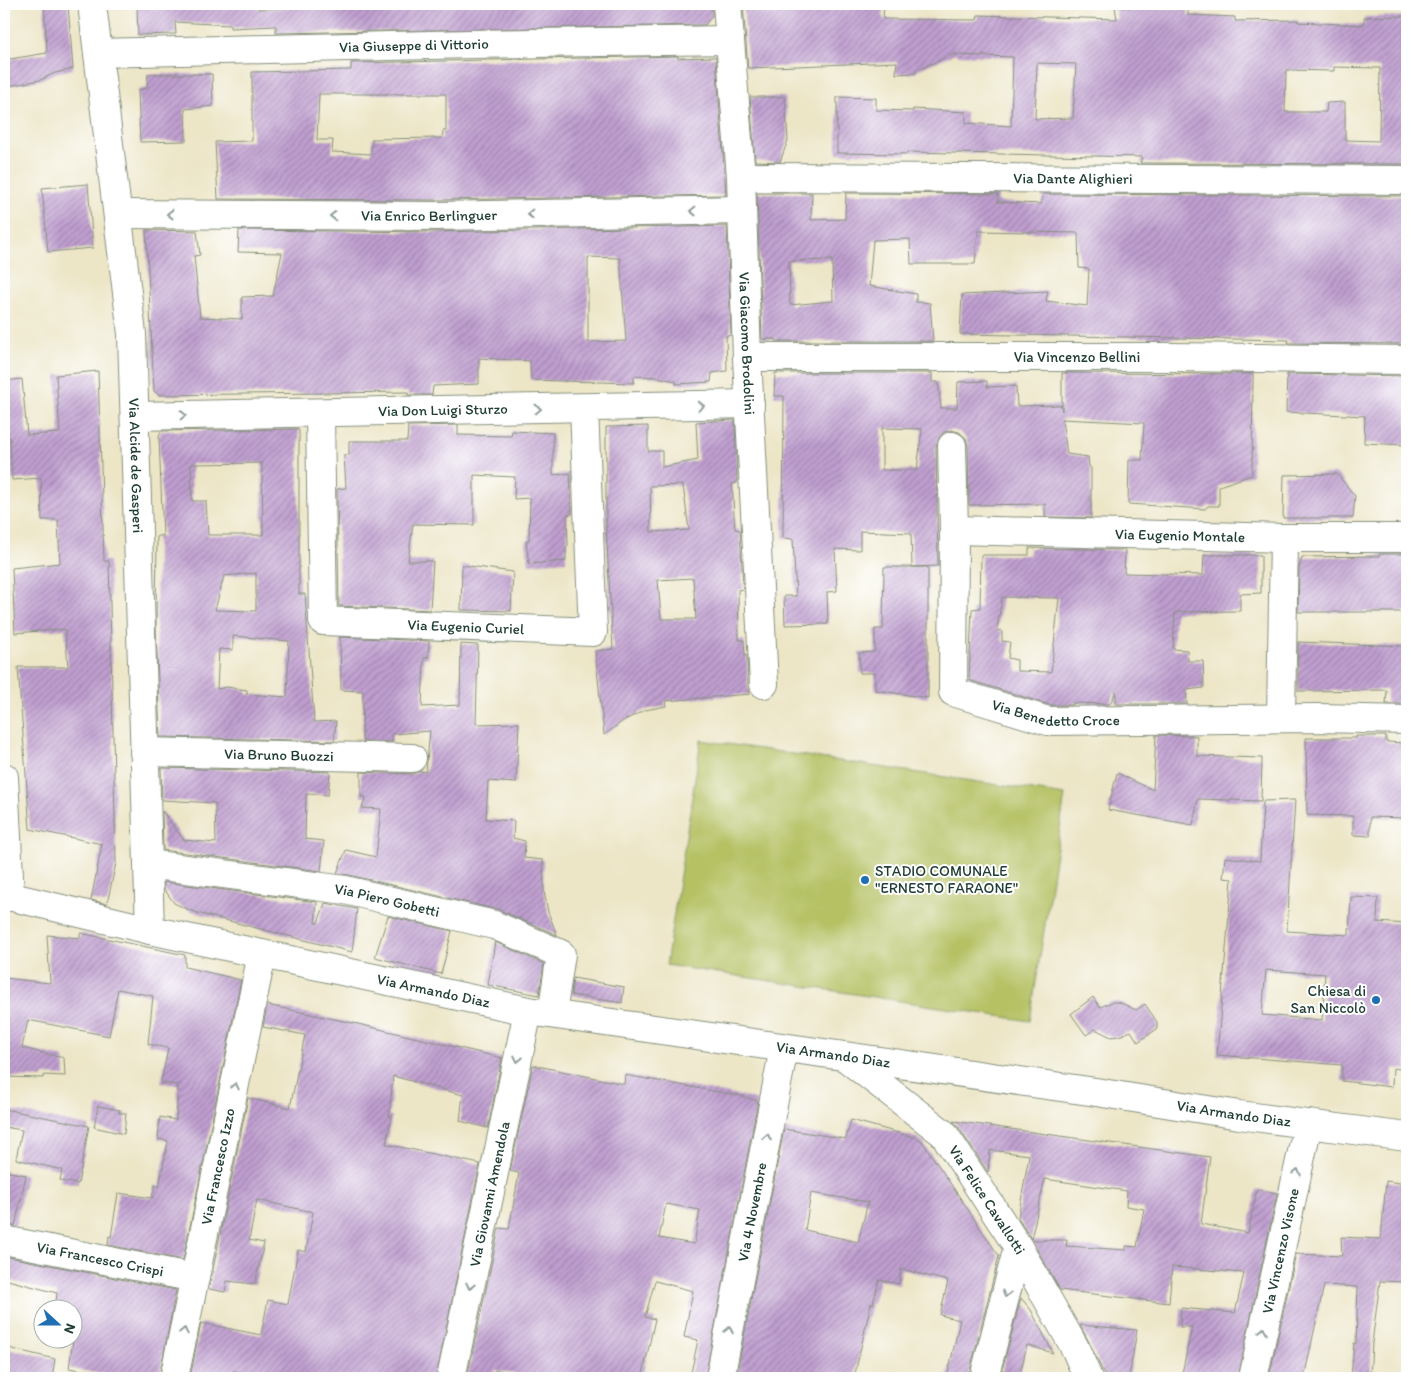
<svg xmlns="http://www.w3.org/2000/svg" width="1411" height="1382" font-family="Itim,sans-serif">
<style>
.park{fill:#b5c163;stroke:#6a7f4c}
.building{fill:url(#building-hatch);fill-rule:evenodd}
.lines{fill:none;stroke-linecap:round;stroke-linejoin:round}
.minor-casing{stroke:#86917d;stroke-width:30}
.minor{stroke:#fff;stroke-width:28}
.oneway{stroke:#8f9e9a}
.poi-dot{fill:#1f6fb2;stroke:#fff;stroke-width:2}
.labels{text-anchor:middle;stroke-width:4;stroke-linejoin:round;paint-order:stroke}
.street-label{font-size:15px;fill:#1f3d34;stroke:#fff}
.poi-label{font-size:15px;fill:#1f3d34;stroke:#fff;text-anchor:start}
</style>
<defs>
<pattern id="building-hatch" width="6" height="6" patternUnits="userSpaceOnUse" patternTransform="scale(1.25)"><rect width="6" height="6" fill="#c09fd0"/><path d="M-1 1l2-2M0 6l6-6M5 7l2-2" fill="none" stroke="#9b83aa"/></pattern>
</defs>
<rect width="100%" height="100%" fill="#fff"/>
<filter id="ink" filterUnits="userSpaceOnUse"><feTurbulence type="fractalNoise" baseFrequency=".02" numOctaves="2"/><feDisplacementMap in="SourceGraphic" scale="10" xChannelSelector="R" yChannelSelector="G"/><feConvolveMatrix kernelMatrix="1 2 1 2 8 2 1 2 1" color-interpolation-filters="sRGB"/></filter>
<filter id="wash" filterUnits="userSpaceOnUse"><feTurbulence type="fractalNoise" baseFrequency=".0096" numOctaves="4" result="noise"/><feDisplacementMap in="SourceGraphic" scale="20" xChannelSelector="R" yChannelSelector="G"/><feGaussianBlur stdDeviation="1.12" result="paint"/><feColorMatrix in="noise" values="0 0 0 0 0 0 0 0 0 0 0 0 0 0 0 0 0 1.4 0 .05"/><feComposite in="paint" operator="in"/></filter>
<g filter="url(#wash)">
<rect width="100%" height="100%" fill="#ece5c6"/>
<polygon class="park" points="701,740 1065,795 1030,1021 666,965"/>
<g id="blocks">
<g class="building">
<polygon points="44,4 68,4 73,69 55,73 40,80 4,87 4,60 47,53"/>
<polygon points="141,4 258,4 258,9 298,8 298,4 712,4 712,16 705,25 276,33 276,26 230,28 230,25 175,22 176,34 138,35 137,8 141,6"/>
<path d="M743,4H884L883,19L977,20L978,15L1117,19L1115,7L1188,8V15L1235,17V21L1298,20V22L1364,25V17L1407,16V164L1140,163L1142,157L907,152V154L837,153V97L876,98V110L913,111V109L966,112V123L1011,126L1013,57L956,55V53L917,70L916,73L896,74L897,62L748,68ZM1037,63L1076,64L1073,118L1035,119ZM1334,67L1380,68L1379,141L1345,140V102L1327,103L1326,112H1285L1286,70L1334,71Z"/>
<path d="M678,56L677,58L716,57L726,195L437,200L218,199L215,142L252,141V72L351,70V63ZM319,94H446V131H443L442,138L372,139L371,154L332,152L333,140H317Z"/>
<polygon points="148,74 212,74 213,106 185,109 186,141 140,142 138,90 147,88"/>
<polygon points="750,97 785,97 788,140 780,162 755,161"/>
<polygon points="88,184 93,248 48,252 42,188"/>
<path d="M757,193H812L811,220L845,219L846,193L998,194V202L1041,204L1043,194L1407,196L1405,295H1407V344L1288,343L1289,340L960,334L962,295L1048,291L1046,301L1087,306L1089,269L1079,268L1078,233L978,231L975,264H911L910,239L873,240L869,286L916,294V302L930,303L933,341H776V339H762ZM832,260L833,301L790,305L789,261Z"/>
<path d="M727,226L731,335L726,336L727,371L712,373L711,382L676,384V381L656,377L634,376V383L531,380L530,361L479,358V384L433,386L432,395H408V392L159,395L154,391L146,230L197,231L200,255L194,256L200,317L242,319V297L273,296L282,253L238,252L239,230L437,232ZM588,257L620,258L626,341L588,342Z"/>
<polygon points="98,371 104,561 109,561 116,863 107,904 91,900 102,844 30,829 18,667 68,667 65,629 15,633 12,568 60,563 58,520 42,520 41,478 12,480 10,437 4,437 4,381 22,379 27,435 60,433 56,375"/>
<path d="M775,373H932V382H938L941,408H957L958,382L987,381V387L1016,386L1017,406L1061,405L1062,411V373L1253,374L1252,475L1219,486V506H1208L1205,509L1128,504L1129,460H1142L1144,423L1062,419L1067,454L1088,457L1089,466L1091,468V518L1045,517V504L969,505L968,446L966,438L959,432L951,430L944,432L939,438L936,446L938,566L912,567L911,533L860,531V550L835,549L837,591L827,592L828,624L785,625L784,596H796L793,539L783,538L784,396H774ZM882,428L922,429L917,470H882Z"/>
<polygon points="1287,374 1407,376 1407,445 1364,443 1365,416 1286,412"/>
<path d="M735,420L737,483L732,484L735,529L740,530L743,589L738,590L739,640H744L745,655H747L748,685L750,694L665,701L666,706L645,710L623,721L604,735L595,651L613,649L606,528V427L648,426V451H662V467L698,460L696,422ZM683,485L689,530L651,532L650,486ZM693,578L696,619H661L658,580Z"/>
<polygon points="458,425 458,435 511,436 512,431 553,433 553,475 570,473 572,514 567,515 568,546 566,547 566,561 529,564 526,541 529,540 530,498 514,499 515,477 474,475 474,525 413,524 408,561 433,561 430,610 339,606 337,489 346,488 344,455 349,455 349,441 407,441 408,426"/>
<path d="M299,429V594H305L314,722L336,721L334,741L160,737L156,625L157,536H163L159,437L161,431ZM262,463L263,535H208L206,501H192L191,464ZM256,573V611L215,610L224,576ZM233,636L289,641L287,697L247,694V690L227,687L217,689L219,649L233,650Z"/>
<polygon points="1337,474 1355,496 1353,518 1283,518 1284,475"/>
<path d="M1029,548L1125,550L1124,573L1203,575L1204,555H1261V593L1240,594V611L1175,612L1173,649L1187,650L1188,661H1203L1204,688L1186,690L1187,704H1116V691L1110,704L1073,703V705H1050L969,680L972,609L980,608L981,555H1029ZM1002,597L1059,598L1051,672L1017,671V660L1008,658L1010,642L1002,641V631L997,630Z"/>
<polygon points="1379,554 1407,554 1407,612 1298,612 1299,569 1302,557 1379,556"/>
<polygon points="462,565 513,572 511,611 461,610"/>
<polygon points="884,567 928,567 928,698 875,690 875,673 860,673 859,653 875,652 875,629 883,629"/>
<polygon points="340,637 429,641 428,657 424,658 422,707 460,705 461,644 478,645 476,724 519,723 516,783 488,781 486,819 514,821 513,838 525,841 524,858 543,860 544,891 548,912 557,935 500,910 500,909 486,907 349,875 337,873 346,850 376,857 381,809 362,808 366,797 361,797 361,772 412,774 420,771 426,772 430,731 392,734 392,742 362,741 363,691 341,690"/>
<polygon points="1298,642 1407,646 1407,704 1386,704 1387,690 1298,691"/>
<polygon points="1156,735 1197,736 1197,756 1262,758 1261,801 1198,799 1193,825 1108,810 1117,773 1153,790"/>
<polygon points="1356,736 1386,736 1386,742 1407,743 1407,818 1370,817 1370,836 1353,835 1353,816 1307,815 1306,738 1356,738"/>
<polygon points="161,768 330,772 328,795 306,794 305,839 324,841 321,871 163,850 162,811 184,840 216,843 215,803 162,800"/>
<path d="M1295,800L1287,931L1349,935L1351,897L1378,898L1377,922L1407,924V1070L1393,1068L1392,1087L1342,1081V1065L1217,1055L1232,879L1223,878L1225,857L1260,861L1263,801ZM1266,970L1325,974L1322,1020L1262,1015Z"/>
<polygon points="164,882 317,902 315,923 318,923 325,903 357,909 352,952 201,914 189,910 174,903 164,889"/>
<polygon points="388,916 452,931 441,974 375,957"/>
<polygon points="80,933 185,955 185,967 241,980 183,1260 108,1245 109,1236 111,1237 118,1193 152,1198 155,1185 159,1187 168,1141 158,1139 160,1117 176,1120 178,1085 161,1083 168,1048 148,1044 153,996 118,989 109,1036 28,1020 22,1048 64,1058 65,1076 44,1075 43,1078 4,1077 4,978 50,983 47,935 80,938"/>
<polygon points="495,942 544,964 539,995 488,985"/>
<polygon points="573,978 624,987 622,1003 571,995"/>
<polygon points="1093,997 1100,1007 1112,1002 1119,1002 1136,1010 1145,1004 1157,1022 1157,1029 1138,1042 1131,1031 1119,1036 1111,1037 1095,1029 1086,1035 1071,1014"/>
<polygon points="267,1005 358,1024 502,1058 488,1128 460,1121 463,1095 393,1076 389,1116 392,1116 386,1144 480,1164 436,1378 281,1378 233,1371 232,1378 216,1377 216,1378 190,1378 201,1323 261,1335 268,1300 288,1304 298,1250 306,1252 313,1212 257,1200 249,1240 264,1243 255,1284 227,1281 225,1292 209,1289 248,1098 290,1108 305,1035 263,1027"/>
<path d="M533,1065L624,1084L625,1075L741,1096L758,1101L705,1378H690L698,1340L684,1337L693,1291L655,1281L645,1317L655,1319L642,1378H540L495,1370L494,1378H467L499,1228L509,1229L519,1173L510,1171ZM666,1204L700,1210L694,1244L659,1238Z"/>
<polygon points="98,1106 120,1110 119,1113 126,1113 124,1134 94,1127"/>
<polygon points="4,1109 89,1126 78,1184 60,1181 62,1170 16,1159 22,1130 4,1127"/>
<path d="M851,1120L917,1138L922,1141L999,1256L969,1374V1378H947L960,1320L940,1315L948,1281L901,1269L899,1284L879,1280L873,1304L871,1303L854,1378H736L784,1129L846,1139ZM811,1193L868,1202L858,1242L805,1230Z"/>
<polygon points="953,1121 1210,1157 1201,1224 1248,1233 1257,1189 1277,1193 1238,1378 1181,1378 1192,1327 1180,1327 1181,1308 1235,1313 1244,1273 1172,1267 1169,1303 1060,1290 1032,1240 1067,1240 1066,1246 1126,1250 1126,1246 1137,1247 1144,1209 1126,1206 1127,1191 1045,1179 1031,1239 1018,1218 1029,1155 990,1150 988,1172 957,1125"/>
<polygon points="4,1171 26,1175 15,1226 4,1225"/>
<polygon points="1386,1181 1407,1184 1407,1282 1380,1281 1372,1343 1370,1378 1351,1378 1354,1343 1356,1343 1358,1287 1324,1285 1304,1378 1269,1378 1296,1254 1342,1256 1341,1237 1381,1239"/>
<polygon points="4,1256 176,1290 159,1378 121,1378 69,1368 76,1318 72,1317 72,1310 55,1310 57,1293 4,1279"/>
<polygon points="1021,1298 1031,1310 1053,1353 1027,1345 1019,1378 1000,1378"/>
<polygon points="1080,1325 1137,1330 1129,1378 1106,1378 1089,1342"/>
<polygon points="4,1347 55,1359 52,1378 4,1378"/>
</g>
</g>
</g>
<g filter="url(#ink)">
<use href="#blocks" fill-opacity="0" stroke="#86917d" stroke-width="1"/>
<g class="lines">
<defs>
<g id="minor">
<path id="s1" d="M92,4L132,334L150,930"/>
<path id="s2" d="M727,4L741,177L747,357L764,684"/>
<path id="s3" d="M98,53L471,44L730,40"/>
<path id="s4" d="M741,177L1407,180"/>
<path id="s5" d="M118,214L437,216L742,210"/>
<path id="s6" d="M747,357H1170L1407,360"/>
<path id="s7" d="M320,413L323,621L593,632L584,408"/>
<path id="s8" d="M135,416L750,404"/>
<path id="s9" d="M952,446L954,530L953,692L1048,721L1319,718L1407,720"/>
<path id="s10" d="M954,530L1284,538H1407"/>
<polyline points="1281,718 1284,538"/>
<path id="s11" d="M144,752L412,758"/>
<polyline points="4,777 10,897"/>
<path id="s12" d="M148,864L345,890L494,925L561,954L552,1014"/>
<path id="s13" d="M4,895L150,930L528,1011L1096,1092L1239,1115L1407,1137"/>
<path id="s14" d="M845,1057L944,1134L1018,1247L1075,1348L1088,1378"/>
<path id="s15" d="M4,1240L195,1278"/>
<path id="s16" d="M174,1378L262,954"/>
<path id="s17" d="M451,1378L528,1011"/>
<path id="s18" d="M720,1378L784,1048"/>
<polyline points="984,1378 1018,1247"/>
<path id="s19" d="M1253,1378L1308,1124"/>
</g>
</defs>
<use href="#minor" class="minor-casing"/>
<use href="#minor" class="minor"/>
</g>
<defs><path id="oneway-chevron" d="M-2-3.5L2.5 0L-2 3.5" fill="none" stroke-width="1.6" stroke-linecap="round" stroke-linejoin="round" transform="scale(1.25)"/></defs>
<g class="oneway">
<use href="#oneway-chevron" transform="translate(693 211) rotate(179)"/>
<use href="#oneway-chevron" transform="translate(170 214) rotate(-180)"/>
<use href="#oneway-chevron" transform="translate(530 214) rotate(179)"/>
<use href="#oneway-chevron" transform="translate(333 216) rotate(-180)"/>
<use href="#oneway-chevron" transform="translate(701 406) rotate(-1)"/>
<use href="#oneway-chevron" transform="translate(538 409) rotate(-1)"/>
<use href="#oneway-chevron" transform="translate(183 415) rotate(-1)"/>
<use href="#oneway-chevron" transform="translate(518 1059) rotate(102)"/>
<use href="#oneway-chevron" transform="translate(235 1086) rotate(-78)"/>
<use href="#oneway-chevron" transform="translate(767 1137) rotate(-79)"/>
<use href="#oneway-chevron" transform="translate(1297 1172) rotate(-78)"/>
<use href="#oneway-chevron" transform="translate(470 1286) rotate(102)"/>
<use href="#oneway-chevron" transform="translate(1006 1294) rotate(104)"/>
<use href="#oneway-chevron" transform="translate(729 1330) rotate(-79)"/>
<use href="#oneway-chevron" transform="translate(184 1331) rotate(-78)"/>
<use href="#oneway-chevron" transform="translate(1263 1331) rotate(-78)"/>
</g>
</g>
<g class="poi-dot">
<circle cx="865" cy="880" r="5"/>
<circle cx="1376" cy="1000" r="5"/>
</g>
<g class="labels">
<g class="street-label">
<text dy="5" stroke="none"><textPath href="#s3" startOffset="316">Via Giuseppe di Vittorio</textPath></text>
<text dy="5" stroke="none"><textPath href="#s4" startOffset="332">Via Dante Alighieri</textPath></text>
<text dy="5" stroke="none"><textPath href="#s5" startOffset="311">Via Enrico Berlinguer</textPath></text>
<text dy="5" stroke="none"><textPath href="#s2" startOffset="340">Via Giacomo Brodolini</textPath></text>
<text dy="5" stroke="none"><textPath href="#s6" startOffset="330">Via Vincenzo Bellini</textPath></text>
<text dy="5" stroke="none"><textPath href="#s8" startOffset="308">Via Don Luigi Sturzo</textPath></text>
<text dy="5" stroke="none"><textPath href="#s1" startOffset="464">Via Alcide de Gasperi</textPath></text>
<text dy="5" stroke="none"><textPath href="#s10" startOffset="226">Via Eugenio Montale</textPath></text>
<text dy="5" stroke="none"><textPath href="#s7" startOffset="351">Via Eugenio Curiel</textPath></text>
<text dy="5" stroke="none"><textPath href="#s9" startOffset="352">Via Benedetto Croce</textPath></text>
<text dy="5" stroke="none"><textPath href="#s11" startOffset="135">Via Bruno Buozzi</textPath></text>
<text dy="5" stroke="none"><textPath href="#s12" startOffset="242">Via Piero Gobetti</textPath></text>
<text dy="5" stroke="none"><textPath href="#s13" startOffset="440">Via Armando Diaz</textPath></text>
<text dy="5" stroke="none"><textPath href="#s13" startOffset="845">Via Armando Diaz</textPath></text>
<text dy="5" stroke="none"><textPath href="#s13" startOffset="1250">Via Armando Diaz</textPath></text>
<text dy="5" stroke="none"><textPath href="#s16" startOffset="216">Via Francesco Izzo</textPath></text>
<text dy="5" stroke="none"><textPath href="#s17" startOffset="188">Via Giovanni Amendola</textPath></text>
<text dy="5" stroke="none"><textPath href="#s14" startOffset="204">Via Felice Cavallotti</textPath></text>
<text dy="5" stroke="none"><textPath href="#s18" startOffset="169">Via 4 Novembre</textPath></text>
<text dy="5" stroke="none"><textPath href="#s19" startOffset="130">Via Vincenzo Visone</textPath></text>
<text dy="5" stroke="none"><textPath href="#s15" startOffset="98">Via Francesco Crispi</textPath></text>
</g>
<g class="poi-label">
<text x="875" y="876">STADIO COMUNALE<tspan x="875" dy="17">"ERNESTO FARAONE"</tspan></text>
<text x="1366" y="996" text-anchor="end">Chiesa di<tspan x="1366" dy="17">San Niccolò</tspan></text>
</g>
</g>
<rect width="1411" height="1382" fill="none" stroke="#fff" stroke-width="20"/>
<g transform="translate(58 1324) rotate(111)"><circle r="24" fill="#ffffff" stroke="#a5b1ae"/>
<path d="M0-4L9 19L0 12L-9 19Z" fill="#1f6fb2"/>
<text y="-8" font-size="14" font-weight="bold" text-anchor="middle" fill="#1f3d34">N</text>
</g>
</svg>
